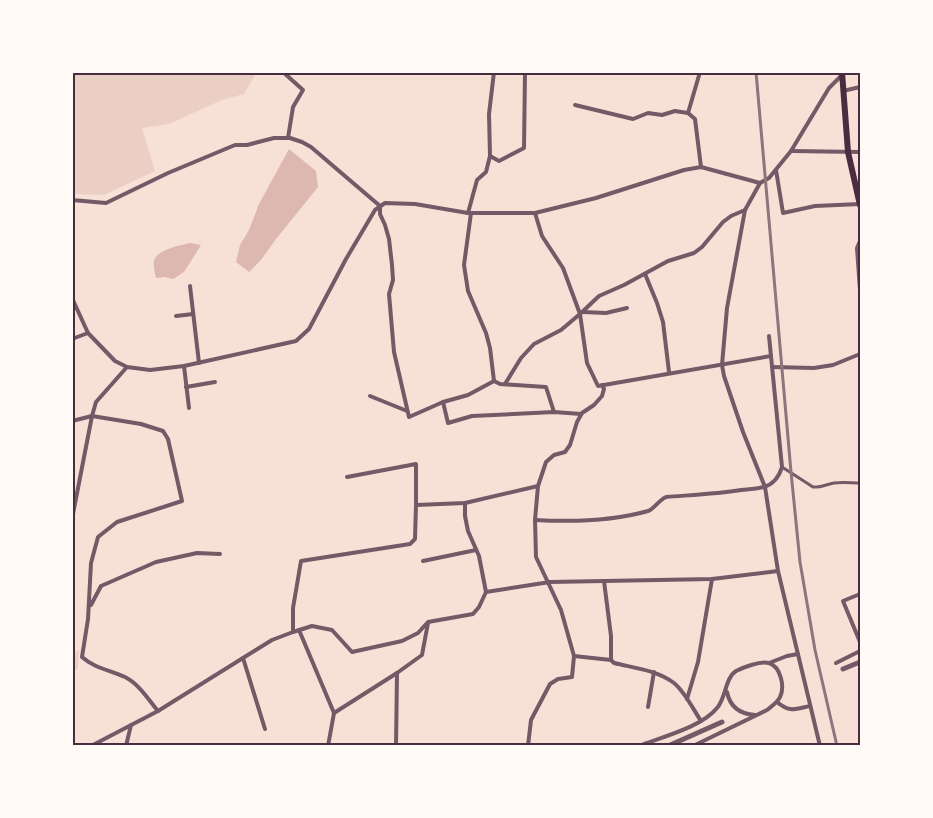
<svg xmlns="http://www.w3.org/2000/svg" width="933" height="818" font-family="'Alegreya Sans',sans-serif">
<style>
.green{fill:#ebcfc5}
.water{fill:#dcb8b0}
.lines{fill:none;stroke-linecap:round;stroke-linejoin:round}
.pedestrian{stroke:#755966;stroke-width:3}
.minor{stroke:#755966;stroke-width:4}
.tertiary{stroke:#755966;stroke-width:5}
.trunk{stroke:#4a2c40;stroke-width:6}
.rail{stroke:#8f747c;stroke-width:3}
.neatline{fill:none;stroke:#4a2c40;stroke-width:2}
</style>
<rect width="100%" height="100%" fill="#f7e1d7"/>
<g class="green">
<polygon points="73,72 256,72 256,73 244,94 222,100 169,124 142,128 155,171 104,195 73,194"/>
<polygon points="79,650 78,668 73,672 73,653"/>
</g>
<g class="water">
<polygon points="289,149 316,171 318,187 276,239 261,260 249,272 236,262 240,245 249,230 259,204"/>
<path d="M190,243L201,245L184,272L173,279L164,277L156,278C155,273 153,266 154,261C156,250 181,245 190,243Z"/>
</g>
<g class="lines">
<path class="pedestrian" d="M782,467L813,487C820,488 827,484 834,483C843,482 852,483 860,483"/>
<g class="minor">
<polyline points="283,72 303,90 293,107 288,138"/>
<polyline points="843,91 860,87"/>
<polyline points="575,105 633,119 648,113 662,115 675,111 688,113 695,119 701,167"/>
<polyline points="688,113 700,72"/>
<polyline points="791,151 860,152"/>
<polyline points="490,156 499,161 524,148 525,72"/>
<polyline points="776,170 783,213 815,206 860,204"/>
<polyline points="760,183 745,210 727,308 722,365 724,376 743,432 765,487 778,571 820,746"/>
<polyline points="72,200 106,203 168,173 235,145 247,145 274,138 290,138 302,142 311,147 380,206 380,214 385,225 389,239 392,265 393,280 389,294 394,352 409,417 443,402 448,423 472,416 554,412 581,414"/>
<polyline points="468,213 477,180 486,172 490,156 489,114 494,72"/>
<polyline points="471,213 464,265 468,291 486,333 490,348 494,381 500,384 546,387 554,412"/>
<polyline points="535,213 542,236 563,268 580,314 587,363 598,386 771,356"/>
<polyline points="860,241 857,248 860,290"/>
<polyline points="645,274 657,303 663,322 669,372"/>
<polyline points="190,286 199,363"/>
<polyline points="72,298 88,333 115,361 127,367 150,370 184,366 296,341 309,329 346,259 375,210 385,203 415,204 468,213 535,213 596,198 684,170 701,167 760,183 769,178 791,151 829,88 842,75"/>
<polyline points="583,312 606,313 627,308"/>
<polyline points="176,316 193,314"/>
<polyline points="72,339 88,333"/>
<polyline points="184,366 189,408"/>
<path d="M127,367L96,402L92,416L141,424L163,431L168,439L182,501L117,522L98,537L91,563L88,619L82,657C94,668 110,670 125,677C139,684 148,699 158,711"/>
<polyline points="772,367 814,368 833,365 860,354"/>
<polyline points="505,384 521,358 534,344 561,330 580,314 599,296 624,285 668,261 694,253 702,247 723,222 731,216 745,210"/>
<polyline points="186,387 215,382"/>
<polyline points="370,396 407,411"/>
<polyline points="443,402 468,395 494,381"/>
<polyline points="72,421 92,416 72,519"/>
<polyline points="347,477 416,464 416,505 465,503 538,486"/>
<polyline points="465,503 465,516 468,531 479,556 486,592"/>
<path d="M535,520C571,522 613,521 648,511C654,509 659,500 666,497C691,495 716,494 741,490C748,489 757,489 764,487C774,484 779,477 782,467L769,336"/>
<polyline points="423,561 476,550"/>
<path d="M604,581L611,636V660L614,663C634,668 657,670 674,683C685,692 693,709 701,721"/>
<polyline points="860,594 843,601 860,642"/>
<polyline points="91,605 101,586 156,562 197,553 220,554"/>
<polyline points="299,630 334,713 328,746"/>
<polyline points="293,632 293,608 301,561 410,544 415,539 416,505"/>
<polyline points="574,656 611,660"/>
<polyline points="243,658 265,729"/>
<polyline points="769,663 787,656 798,654"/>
<polyline points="836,663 860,651"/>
<path d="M727,692C730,707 740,714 755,715"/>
<polyline points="687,699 698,662 712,579"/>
<path d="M777,702C790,713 795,709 810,706"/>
<polyline points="648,707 654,672"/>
<polyline points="334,713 397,673 422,655 428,623"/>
<polyline points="91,746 158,711 272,640 293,632 312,626 332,630 352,652 402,641 418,633 428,622 473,614 479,607 486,592 550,582 712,579 778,571"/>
<polyline points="126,746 131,725"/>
<polyline points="396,746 397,673"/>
<polyline points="528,746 531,720 550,684 558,679 572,677 574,656 561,610 536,557 535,520 538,486 546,462 554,455 565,452 570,445 577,422 582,413 594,405 602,396 604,389 602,385"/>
<path d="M639,746C662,737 702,727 717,708C726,698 725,678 736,671C744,667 760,661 769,663C781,667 785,687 780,697C778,702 772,706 767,710L693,746"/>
</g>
<g class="tertiary">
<polyline points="843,669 860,662"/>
<polyline points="668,746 722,722"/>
</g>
<polyline class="trunk" points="842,72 848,152 860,205"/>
<polyline class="rail" points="756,72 791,472 800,562 815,650 837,746"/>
</g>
<rect width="933" height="818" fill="none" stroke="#fffaf5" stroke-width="148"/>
<rect x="74" y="74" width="785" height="670" class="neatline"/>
</svg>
